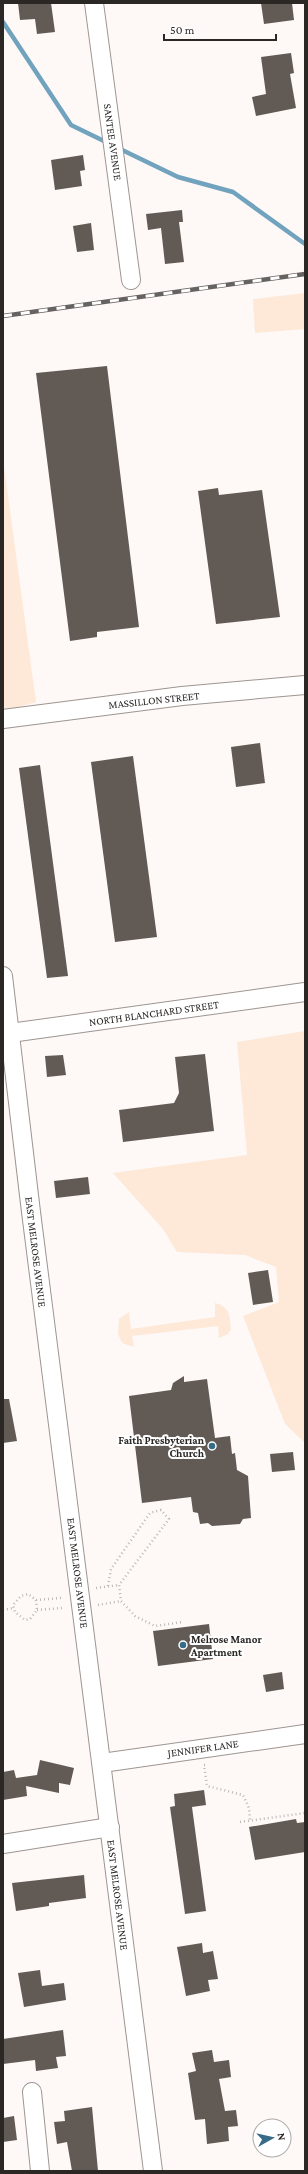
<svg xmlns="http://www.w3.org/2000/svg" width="308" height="2174" font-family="'Crimson Pro',serif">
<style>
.green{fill:#fee8d8}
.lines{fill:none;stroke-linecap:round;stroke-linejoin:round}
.stream{stroke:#71a3be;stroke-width:4.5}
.building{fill:#625a55}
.minor-casing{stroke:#9d9590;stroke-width:20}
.path{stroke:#bcb8b5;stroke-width:2.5;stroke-dasharray:1 3;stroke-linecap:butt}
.minor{stroke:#fff;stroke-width:18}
.rail-casing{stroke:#666260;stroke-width:4.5}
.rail{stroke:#fff;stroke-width:3;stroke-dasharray:9;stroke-linecap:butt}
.poi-dot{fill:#376c88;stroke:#fff;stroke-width:1.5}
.labels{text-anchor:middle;stroke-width:4;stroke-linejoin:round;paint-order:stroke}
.street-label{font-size:11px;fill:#2a2725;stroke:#fff}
.poi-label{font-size:11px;font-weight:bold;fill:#2a2725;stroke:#fff;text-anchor:end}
</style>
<rect width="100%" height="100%" fill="#fef9f6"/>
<g class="green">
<polygon points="305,293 305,329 255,333 253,299"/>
<polygon points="3,459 36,702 15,708 3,709"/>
<polygon points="305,1031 305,1443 285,1424 243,1316 279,1302 276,1267 245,1255 177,1252 163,1229 113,1173 247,1155 237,1042"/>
<path d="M215,1303C229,1306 230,1316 231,1329L228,1334L219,1338L218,1326L132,1336L134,1347L122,1343L118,1334L119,1319L129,1312L131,1329L215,1317Z"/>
</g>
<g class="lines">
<g class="stream">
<polyline points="3,22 71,125 108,143"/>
<polyline points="118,148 178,177 233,192 305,244"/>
</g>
</g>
<g class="building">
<polygon points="18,3 51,3 55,32 37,34 35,19 20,20"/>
<polygon points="261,3 292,3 294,20 264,24"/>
<polygon points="291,53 294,73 290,74 296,108 256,116 252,97 266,94 261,57"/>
<polygon points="83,155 85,170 80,171 82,186 55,190 51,160"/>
<polygon points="182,210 183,222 179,222 184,262 165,264 161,228 148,230 146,214"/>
<polygon points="91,223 94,250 77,252 73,226"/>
<polygon points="107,366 139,627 97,632 97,637 70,641 36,373"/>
<polygon points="218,488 219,495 262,490 280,617 216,624 198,491"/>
<polygon points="260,743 265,783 236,787 231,747"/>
<polygon points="133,756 157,937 115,942 91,762"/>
<polygon points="40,765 68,976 47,978 19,768"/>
<polygon points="205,1054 214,1131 123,1142 119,1110 174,1103 179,1093 175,1057"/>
<polygon points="63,1055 66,1075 47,1077 45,1056"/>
<polygon points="88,1177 90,1194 56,1198 54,1181"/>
<polygon points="268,1270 273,1302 253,1305 248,1273"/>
<polygon points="184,1376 184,1382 207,1379 215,1438 230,1436 232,1454 235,1453 237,1470 248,1476 251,1518 243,1519 240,1524 212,1526 208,1523 200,1524 198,1513 193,1512 191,1497 142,1503 129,1396 171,1390 173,1383"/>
<polygon points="3,1399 9,1399 17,1441 3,1443"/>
<polygon points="293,1452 295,1470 272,1472 270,1454"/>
<polygon points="209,1624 213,1659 158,1666 153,1631"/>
<polygon points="282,1672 284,1689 266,1692 263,1675"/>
<polygon points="40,1760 74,1768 70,1785 59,1783 59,1793 26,1786 27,1796 3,1800 3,1772 14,1770 16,1778 37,1775"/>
<polygon points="204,1790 206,1805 192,1807 206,1911 185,1914 170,1807 175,1806 174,1794"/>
<polygon points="296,1819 297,1823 305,1822 305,1852 255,1860 249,1827"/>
<polygon points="84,1875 86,1898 49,1903 49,1906 16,1911 12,1883"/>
<polygon points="202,1943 203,1953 213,1951 218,1979 208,1980 210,1991 186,1996 177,1947"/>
<polygon points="40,1970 42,1986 64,1983 66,2000 24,2007 18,1973"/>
<polygon points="63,2030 66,2056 56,2057 58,2068 36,2071 35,2060 3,2064 3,2039"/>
<polygon points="212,2050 214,2062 229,2060 231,2077 219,2079 225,2111 236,2110 238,2126 228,2127 229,2141 207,2144 205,2119 195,2120 188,2073 196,2071 192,2053"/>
<polygon points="92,2107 98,2171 72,2171 67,2142 57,2144 54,2122 65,2121 64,2111"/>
<polygon points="14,2116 17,2140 3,2142 3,2118"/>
</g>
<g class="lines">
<defs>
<g id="minor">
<polyline points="94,3 131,280"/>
<polyline points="3,719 182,696 305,685"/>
<polyline points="3,976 31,1212 153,2171"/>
<polyline points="3,1034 305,992"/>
<polyline points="102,1763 305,1734"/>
<polyline points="3,1844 110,1827"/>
<polyline points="32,2092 40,2171"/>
</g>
</defs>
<use href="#minor" class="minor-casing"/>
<g class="path">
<polyline points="108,1586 111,1569 150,1513 161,1510 169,1519 119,1585 121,1601 135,1616 155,1626 183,1622"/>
<polyline points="96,1588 119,1585"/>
<polyline points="36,1600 37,1610 30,1619 25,1620 15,1612 13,1605 21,1596 28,1594 36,1600 61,1598"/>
<polyline points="98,1605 121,1601"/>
<polyline points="3,1610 14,1608"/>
<polyline points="37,1610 62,1608"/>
<polyline points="205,1765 204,1765 207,1786 243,1795 249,1808 250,1820"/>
<polyline points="240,1822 305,1813"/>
</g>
<use href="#minor" class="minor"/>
<defs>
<polyline id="rail" points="3,316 305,274"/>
</defs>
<use href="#rail" class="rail-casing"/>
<use href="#rail" class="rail"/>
</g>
<g class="poi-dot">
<circle cx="212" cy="1446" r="4"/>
<circle cx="183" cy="1645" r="4"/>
</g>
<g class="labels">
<g class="street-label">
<text transform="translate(113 142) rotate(82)" y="4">SANTEE AVENUE</text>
<text transform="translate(154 700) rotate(-6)" y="4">MASSILLON STREET</text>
<text transform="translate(154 1013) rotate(-8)" y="4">NORTH BLANCHARD STREET</text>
<text transform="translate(36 1252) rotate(83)" y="4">EAST MELROSE AVENUE</text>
<text transform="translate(78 1573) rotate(83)" y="4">EAST MELROSE AVENUE</text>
<text transform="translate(203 1748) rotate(-8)" y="4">JENNIFER LANE</text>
<text transform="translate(118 1895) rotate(83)" y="4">EAST MELROSE AVENUE</text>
</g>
<g class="poi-label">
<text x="204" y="1444">Faith Presbyterian<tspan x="204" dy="13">Church</tspan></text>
<text x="191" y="1643" text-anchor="start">Melrose Manor<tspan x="191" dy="13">Apartment</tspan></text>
</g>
</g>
<rect width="308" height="2174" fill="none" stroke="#2a2725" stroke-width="8"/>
<g transform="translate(272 2138) rotate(82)"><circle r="19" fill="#ffffff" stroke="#aaa9a8"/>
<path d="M0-3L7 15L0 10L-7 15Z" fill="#376c88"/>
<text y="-6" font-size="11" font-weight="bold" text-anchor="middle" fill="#2a2725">N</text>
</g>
<path d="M164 34v6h112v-6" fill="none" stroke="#2a2725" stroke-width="2"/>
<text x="170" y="34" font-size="12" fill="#2a2725" stroke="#ffffff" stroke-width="3" paint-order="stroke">50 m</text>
</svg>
